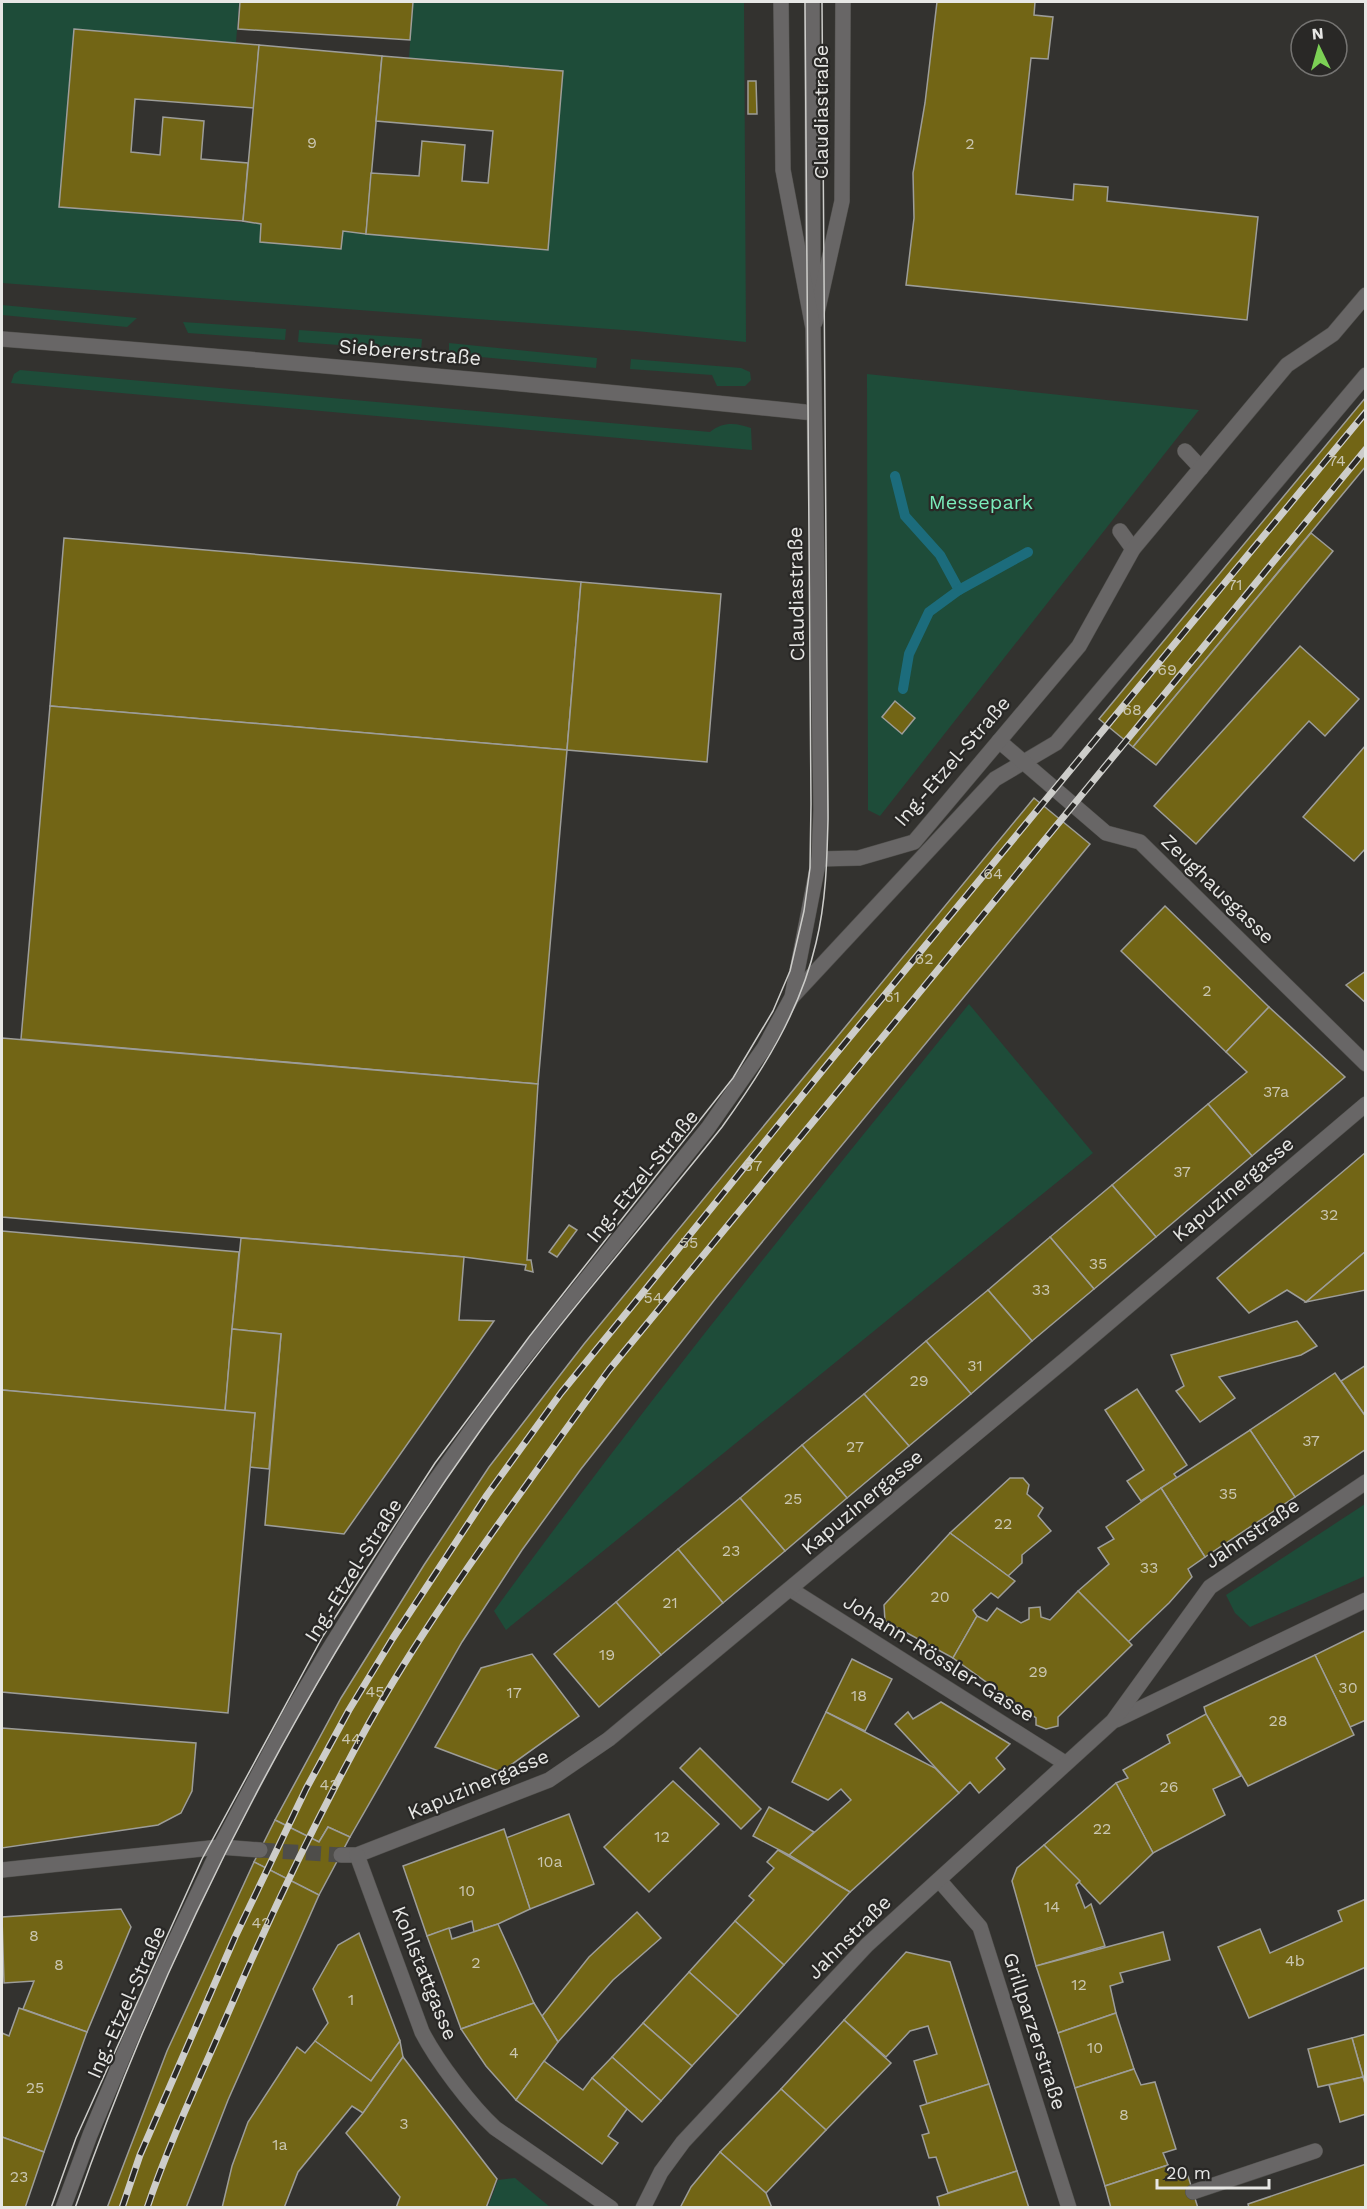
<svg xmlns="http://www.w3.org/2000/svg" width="1367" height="2209" font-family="'Work Sans',sans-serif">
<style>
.green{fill:#1e4c39}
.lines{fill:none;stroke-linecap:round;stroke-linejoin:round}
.stream{stroke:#1c6c7c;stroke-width:10}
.building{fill:#726515;stroke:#9d9d99;stroke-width:1.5}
.minor-tunnel{stroke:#4e4d4a;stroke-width:15;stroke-dasharray:15 8;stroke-linecap:butt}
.service-casing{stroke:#504f4c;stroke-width:16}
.pedestrian-casing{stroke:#504f4c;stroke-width:16}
.minor-casing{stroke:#504f4c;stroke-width:16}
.service{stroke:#686666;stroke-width:15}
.pedestrian{stroke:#686666;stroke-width:15}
.minor{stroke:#686666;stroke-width:15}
.tram{stroke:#cdcdca;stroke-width:1.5}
.rail-casing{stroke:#cdcdca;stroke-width:7}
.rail{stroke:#292826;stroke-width:4.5;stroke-dasharray:14;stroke-linecap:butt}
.labels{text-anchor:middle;stroke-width:4.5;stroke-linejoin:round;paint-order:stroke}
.number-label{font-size:16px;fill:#cac6b1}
.street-label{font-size:20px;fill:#e7e7e5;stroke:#292826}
.park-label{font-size:20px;fill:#7becbb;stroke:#292826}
</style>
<rect width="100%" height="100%" fill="#33322f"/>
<g class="green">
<polygon points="2,2 239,2 236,43 74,30 60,207 261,224 260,242 341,249 343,231 548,250 562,71 409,58 413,2 744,2 746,342 636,331 2,283"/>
<polygon points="2,305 137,318 127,327 2,315"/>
<polygon points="183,322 286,329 285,340 188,333"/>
<polygon points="299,330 422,339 421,351 298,342"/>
<polygon points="449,343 597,358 596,368 449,354"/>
<polygon points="631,359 741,368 750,372 751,380 745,386 717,386 712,375 630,369"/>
<path d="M20,370L710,432C723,421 737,423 751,428L752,450L11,383L14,374Z"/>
<polygon points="867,374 1199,410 880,816 868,810"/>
<path d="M969,1004L1093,1153L506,1630L494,1611C645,1403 807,1204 969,1004Z"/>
<polygon points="1365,1504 1365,1576 1250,1627 1235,1613 1226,1595"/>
<polygon points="515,2178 550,2207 488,2207 498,2180"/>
</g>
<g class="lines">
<g class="stream">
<polyline points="895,476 905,516 940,555 959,590"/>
<polyline points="903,689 909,654 929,612 959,590 1028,552"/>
</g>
</g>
<g class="building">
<polygon points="240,2 413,2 410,40 238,29"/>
<polygon points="937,2 1035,2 1034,15 1053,17 1048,59 1031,58 1016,194 1073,200 1074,184 1108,187 1107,201 1258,217 1247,320 906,285 914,218 913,173 925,103"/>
<polygon points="74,29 259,45 254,108 135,99 131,152 160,155 163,117 204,121 201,159 248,163 243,221 59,207"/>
<polygon points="259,45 382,56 366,234 343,231 341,249 260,242 261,224 243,221"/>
<polygon points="382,56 563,71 548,250 366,234 371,173 419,176 422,141 465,145 462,181 488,183 493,131 376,121"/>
<polygon points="748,81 756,81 757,114 748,114"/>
<polygon points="1366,397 1366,466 1133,747 1099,719"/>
<polygon points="1311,533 1333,551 1156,765 1133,747"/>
<polygon points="64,538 581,582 567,750 50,706"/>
<polygon points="581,582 721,594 707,762 567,750"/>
<polygon points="1300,646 1359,699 1325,736 1309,721 1196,844 1154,806"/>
<polygon points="895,701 915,718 902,734 882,717"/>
<polygon points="50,706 567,750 538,1084 21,1039"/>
<polygon points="1366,745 1366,848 1354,861 1303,817"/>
<polygon points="1034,798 1090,844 716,1298 581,1469 522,1550 462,1642 350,1837 328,1827 319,1842 275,1820 341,1698 424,1565 489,1467 584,1344"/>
<polygon points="1165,906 1269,1007 1226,1052 1121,951"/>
<polygon points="1366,971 1366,1003 1346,985"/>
<polygon points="1269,1007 1345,1077 1252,1156 1208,1104 1247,1072 1226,1052"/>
<polygon points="2,1038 538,1084 527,1260 531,1260 533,1272 525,1270 526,1265 464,1257 2,1217"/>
<polygon points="1208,1104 1252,1156 1156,1237 1112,1185"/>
<polygon points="1366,1152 1366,1251 1306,1302 1287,1290 1249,1313 1217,1278"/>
<polygon points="1112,1185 1156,1237 1094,1289 1050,1237"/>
<polygon points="569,1225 577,1230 557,1257 549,1252"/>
<polygon points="2,1231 239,1252 225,1411 2,1390"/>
<polygon points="1050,1237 1094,1289 1032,1341 988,1290"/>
<polygon points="241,1238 464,1257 459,1320 494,1321 344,1534 265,1525 281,1334 232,1329"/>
<polygon points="1366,1251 1366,1290 1306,1302"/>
<polygon points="988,1290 1032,1341 971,1394 926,1341"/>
<polygon points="1297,1321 1317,1346 1301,1355 1219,1377 1235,1398 1200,1422 1176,1391 1184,1386 1171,1355"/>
<polygon points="232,1329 281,1334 269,1469 250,1467 255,1413 225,1411"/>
<polygon points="926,1341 971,1394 909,1446 864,1394"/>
<polygon points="1366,1365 1366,1417 1341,1381"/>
<polygon points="1335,1373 1366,1417 1366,1449 1295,1497 1250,1430"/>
<polygon points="1137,1389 1187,1465 1174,1474 1177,1478 1141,1501 1127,1481 1144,1470 1105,1410"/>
<polygon points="2,1390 255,1413 228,1713 2,1692"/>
<polygon points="864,1394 909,1446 847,1498 802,1445"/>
<polygon points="1250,1430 1295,1497 1205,1557 1161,1488"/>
<polygon points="802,1445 847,1498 785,1551 740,1498"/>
<polygon points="1010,1478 1023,1478 1029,1485 1027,1494 1043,1508 1038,1516 1051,1531 1022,1555 1022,1563 1008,1576 950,1533"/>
<polygon points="1161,1488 1205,1557 1188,1569 1192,1577 1169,1603 1128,1642 1078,1591 1109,1564 1098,1548 1114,1539 1106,1527"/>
<polygon points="740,1498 785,1551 723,1603 678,1549"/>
<polygon points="950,1533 1015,1581 998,1598 991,1593 973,1610 977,1616 953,1658 885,1621 884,1605"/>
<polygon points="678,1549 723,1603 661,1655 616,1602"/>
<polygon points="1078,1591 1132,1645 1058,1717 1058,1726 1046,1729 1036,1725 1036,1718 953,1658 977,1616 987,1621 997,1608 1021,1623 1029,1619 1029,1608 1040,1607 1041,1617 1050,1620"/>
<polygon points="616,1602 661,1655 599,1707 554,1654"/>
<polygon points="1366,1630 1366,1720 1350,1727 1315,1655"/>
<polygon points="532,1654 579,1716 501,1772 435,1747 481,1668"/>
<polygon points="1315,1655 1354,1735 1248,1786 1206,1714 1204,1707"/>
<polygon points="852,1659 892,1679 865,1731 826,1712"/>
<polygon points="941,1702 1010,1744 996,1758 1005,1769 979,1793 970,1782 959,1793 895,1724 908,1712 913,1719"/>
<polygon points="826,1712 935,1768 959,1793 850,1892 789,1855 851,1800 841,1789 828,1800 792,1782"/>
<polygon points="1206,1714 1241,1776 1213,1789 1225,1815 1153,1853 1116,1783 1128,1778 1123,1770 1170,1743 1167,1735"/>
<polygon points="2,1728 196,1743 192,1791 181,1813 158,1825 2,1848"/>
<polygon points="700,1748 761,1809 741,1829 680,1768"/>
<polygon points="673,1781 719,1824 649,1892 604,1847"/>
<polygon points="1116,1783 1153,1853 1100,1904 1044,1845"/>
<polygon points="769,1807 814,1832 789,1855 753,1836"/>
<polygon points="569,1814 594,1884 530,1909 506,1838"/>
<polygon points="275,1820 319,1842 328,1827 350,1837 319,1895 254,1862"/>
<polygon points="504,1829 530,1909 498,1924 474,1932 472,1921 427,1936 403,1866"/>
<polygon points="1044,1845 1080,1881 1076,1885 1085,1908 1091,1904 1105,1946 1036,1966 1012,1881 1017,1868"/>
<polygon points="778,1850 850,1892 784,1965 735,1921 754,1900 749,1896 774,1868 767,1862"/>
<polygon points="254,1862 319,1895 228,2100 186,2208 107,2208 167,2051"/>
<polygon points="1366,1899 1366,1967 1249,2018 1218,1947 1260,1929 1270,1953 1342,1921 1338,1911"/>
<polygon points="121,1909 131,1927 87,2032 23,2009 34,1981 4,1983 2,1917"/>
<polygon points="637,1912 661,1938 613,1980 558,2042 542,2016 589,1957"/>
<polygon points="735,1921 784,1965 738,2016 689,1972"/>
<polygon points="498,1924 534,2003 461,2029 427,1936 449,1928 452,1939"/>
<polygon points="1163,1932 1170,1960 1120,1973 1123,1982 1110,1986 1116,2013 1058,2033 1036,1966"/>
<polygon points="359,1933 400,2041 371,2081 315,2041 328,2023 313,1989 338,1945"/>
<polygon points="906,1952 950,1962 989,2084 927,2104 914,2061 937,2054 928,2026 910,2031 886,2057 844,2020"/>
<polygon points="689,1972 738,2016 692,2066 643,2023"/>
<polygon points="534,2003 558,2042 516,2100 486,2066 461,2029"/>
<polygon points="19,2008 87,2032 44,2152 2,2137 2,2033 9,2036"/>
<polygon points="1116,2013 1134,2069 1075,2088 1058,2033"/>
<polygon points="844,2020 891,2063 826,2130 781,2089"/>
<polygon points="643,2023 692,2066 661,2101 612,2057"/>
<polygon points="1366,2034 1366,2087 1352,2038"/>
<polygon points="1352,2038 1363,2077 1318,2087 1308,2049"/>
<polygon points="315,2041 371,2081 400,2041 403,2057 363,2113 352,2106 298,2172 284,2208 222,2208 232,2166 248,2122 297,2047 305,2053"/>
<polygon points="403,2057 497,2179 486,2208 396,2208 400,2197 346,2133 363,2113"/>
<polygon points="612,2057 661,2101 642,2122 592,2078"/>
<polygon points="544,2061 583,2090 592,2078 627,2109 608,2136 618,2143 602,2164 516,2100"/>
<polygon points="1134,2069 1141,2085 1155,2082 1176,2149 1163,2153 1168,2165 1105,2186 1075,2088"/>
<polygon points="1363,2077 1366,2087 1366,2114 1340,2122 1329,2085"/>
<polygon points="989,2084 1017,2171 948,2193 936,2157 929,2158 922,2135 929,2133 920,2106"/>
<polygon points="781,2089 826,2130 766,2193 720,2152"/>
<polygon points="2,2137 44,2152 25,2208 2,2208"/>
<polygon points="720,2152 766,2193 772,2208 680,2208 691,2187"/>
<polygon points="1366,2164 1366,2208 1249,2208 1248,2204"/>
<polygon points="1168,2165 1173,2179 1188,2176 1198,2208 1111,2208 1105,2186"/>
<polygon points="1017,2171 1029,2208 940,2208 937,2197"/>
</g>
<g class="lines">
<polyline class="minor-tunnel" points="260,1850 341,1855"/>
<defs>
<g id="service">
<polyline points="812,2 813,307"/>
<polyline points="1193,2192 1315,2151"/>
</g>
<polyline id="pedestrian" points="792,997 995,779 1056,743 1366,375"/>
<g id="minor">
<polyline points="815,322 842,201 843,2"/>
<path d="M2,339C273,360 544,385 814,413"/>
<polyline points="1185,451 1201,468"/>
<polyline points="1120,531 1133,549"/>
<polyline points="999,741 1106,833 1140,842 1366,1064"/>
<polyline points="819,859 859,858 914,842 1079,646 1133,549 1287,365 1333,334 1366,295"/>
<polyline points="790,1589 1065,1763"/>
<polyline points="1116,1720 1366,1600"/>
<polyline points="341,1855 357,1855 549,1780 609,1739 1066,1359 1366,1104"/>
<path d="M357,1855L422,2032C437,2061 471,2106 495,2128L611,2208"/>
<polyline points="2,1870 220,1847 260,1850"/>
<polyline points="939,1880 980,1927 1069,2208"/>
<polyline points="63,2208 90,2135 143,2009 220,1847 290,1715 323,1659 421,1501 519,1363 708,1128 764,1048 792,997 819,859 821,810 813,328 783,170 781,2"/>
<polyline points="643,2208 661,2172 683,2142 867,1945 1113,1721 1210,1587 1366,1482"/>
</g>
</defs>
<use href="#service" class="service-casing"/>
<use href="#pedestrian" class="pedestrian-casing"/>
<use href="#minor" class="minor-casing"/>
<use href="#service" class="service"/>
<use href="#pedestrian" class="pedestrian"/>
<use href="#minor" class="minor"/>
<g class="tram">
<polyline points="51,2208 76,2138 202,1859 323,1636 435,1463 529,1337 733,1078 773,1011 790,971 804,911 810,868 811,804 805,2"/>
<path d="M75,2208C172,1931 310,1670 480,1431C555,1326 642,1228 722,1127C763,1070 800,1012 816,943C826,902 827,861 828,819L822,2"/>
</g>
<defs>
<g id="rail">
<polyline points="122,2208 140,2155 235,1937 306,1789 349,1710 393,1638 487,1495 561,1393 645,1290 835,1055 1366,412"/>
<path d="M147,2208C169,2143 198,2082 225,2020C268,1920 315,1821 368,1725C415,1641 471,1562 527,1484C554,1446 581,1408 609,1370L1366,449"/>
</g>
</defs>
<use href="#rail" class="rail-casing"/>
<use href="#rail" class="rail"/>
</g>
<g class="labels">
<g class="number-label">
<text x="312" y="148">9</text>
<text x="970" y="149">2</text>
<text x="1337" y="466">74</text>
<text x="1235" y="590">71</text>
<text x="1167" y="675">69</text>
<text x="1132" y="715">68</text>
<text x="993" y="879">64</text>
<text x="924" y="964">62</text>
<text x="1207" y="996">2</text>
<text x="892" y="1002">61</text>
<text x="1276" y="1097">37a</text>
<text x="753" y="1171">57</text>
<text x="1182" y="1177">37</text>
<text x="1329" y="1220">32</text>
<text x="689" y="1248">55</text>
<text x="1098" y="1269">35</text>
<text x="1041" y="1295">33</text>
<text x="653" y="1303">54</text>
<text x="975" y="1371">31</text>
<text x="919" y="1386">29</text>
<text x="1311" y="1446">37</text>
<text x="855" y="1452">27</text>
<text x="1228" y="1499">35</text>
<text x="793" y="1504">25</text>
<text x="1003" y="1529">22</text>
<text x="731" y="1556">23</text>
<text x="1149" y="1573">33</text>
<text x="940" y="1602">20</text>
<text x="670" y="1608">21</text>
<text x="607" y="1660">19</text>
<text x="1038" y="1677">29</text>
<text x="1348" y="1693">30</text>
<text x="375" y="1697">45</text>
<text x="514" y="1698">17</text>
<text x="859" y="1701">18</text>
<text x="1278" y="1726">28</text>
<text x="351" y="1744">44</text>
<text x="329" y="1790">43</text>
<text x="1169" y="1792">26</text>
<text x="1102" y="1834">22</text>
<text x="662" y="1842">12</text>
<text x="550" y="1867">10a</text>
<text x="467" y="1896">10</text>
<text x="1052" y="1912">14</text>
<text x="261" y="1928">42</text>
<text x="34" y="1941">8</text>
<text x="1295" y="1966">4b</text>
<text x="476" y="1968">2</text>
<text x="59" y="1970">8</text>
<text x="1079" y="1990">12</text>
<text x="351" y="2005">1</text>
<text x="1095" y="2053">10</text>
<text x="514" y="2058">4</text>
<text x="35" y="2093">25</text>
<text x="1124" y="2120">8</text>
<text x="404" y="2129">3</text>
<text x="280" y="2150">1a</text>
<text x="19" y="2182">23</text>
</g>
<g class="street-label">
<text transform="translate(821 112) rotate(-90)" y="7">Claudiastraße</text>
<text transform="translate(410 352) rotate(5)" y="7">Siebererstraße</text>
<text transform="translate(796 594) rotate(-91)" y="7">Claudiastraße</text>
<text transform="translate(952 761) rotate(-49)" y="7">Ing.-Etzel-Straße</text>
<text transform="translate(1218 889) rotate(44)" y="7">Zeughausgasse</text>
<text transform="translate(642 1176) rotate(-51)" y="7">Ing.-Etzel-Straße</text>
<text transform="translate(1233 1189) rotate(-40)" y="7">Kapuzinergasse</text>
<text transform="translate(862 1502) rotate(-40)" y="7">Kapuzinergasse</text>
<text transform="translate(1252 1533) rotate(-34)" y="7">Jahnstraße</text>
<text transform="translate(353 1570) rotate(-58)" y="7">Ing.-Etzel-Straße</text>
<text transform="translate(939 1658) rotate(32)" y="7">Johann-Rössler-Gasse</text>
<text transform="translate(478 1784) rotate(-23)" y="7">Kapuzinergasse</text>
<text transform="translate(849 1937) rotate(-45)" y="7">Jahnstraße</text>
<text transform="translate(425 1973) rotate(68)" y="7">Kohlstattgasse</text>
<text transform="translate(126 2002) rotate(-66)" y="7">Ing.-Etzel-Straße</text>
<text transform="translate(1035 2031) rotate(72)" y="7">Grillparzerstraße</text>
</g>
<g class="park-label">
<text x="981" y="509">Messepark</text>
</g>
</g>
<rect width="1367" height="2209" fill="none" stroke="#e7e7e5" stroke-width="6"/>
<g transform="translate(1319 48) rotate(355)"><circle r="28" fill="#292826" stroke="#757472" stroke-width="1.5"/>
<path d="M0-4.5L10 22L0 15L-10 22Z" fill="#7cd155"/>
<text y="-9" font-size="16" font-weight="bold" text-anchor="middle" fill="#e7e7e5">N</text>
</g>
<path d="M1157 2179v9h112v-9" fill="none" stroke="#e7e7e5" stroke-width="3"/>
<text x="1166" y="2179" font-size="18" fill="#e7e7e5" stroke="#292826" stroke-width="4.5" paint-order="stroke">20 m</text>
</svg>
